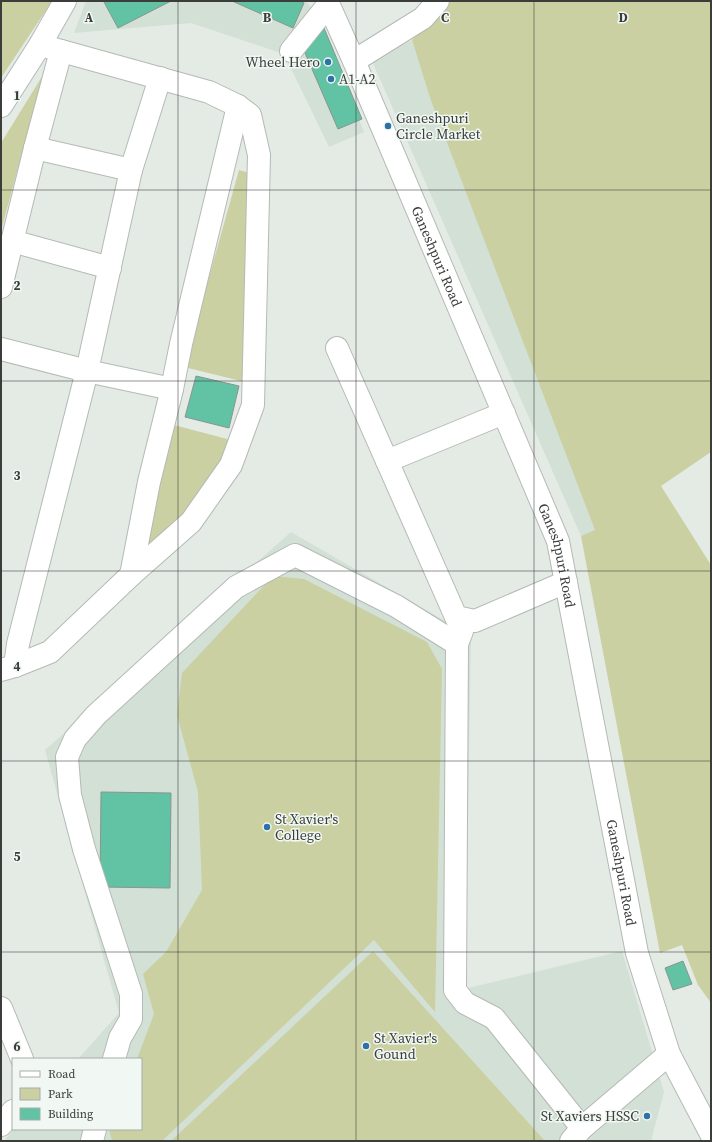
<svg xmlns="http://www.w3.org/2000/svg" width="712" height="1142" font-family="'Source Serif 4',serif">
<style>
.built{fill:#d3e0d5}
.green{fill:#cad0a1}
.building{fill:#61c3a4;stroke:#8b9490}
.lines{fill:none;stroke-linecap:round;stroke-linejoin:round}
.minor-casing{stroke:#b4bab5;stroke-width:24}
.minor{stroke:#fff;stroke-width:22}
.grid{fill:none;stroke:#3a3d3a;stroke-width:1;stroke-opacity:0.55}
.poi-dot{fill:#2d72a7;stroke:#f1f8f3;stroke-width:1.5}
.labels{text-anchor:middle;stroke-width:3;stroke-linejoin:round;paint-order:stroke}
.poi-label{font-size:14px;fill:#3a3d3a;stroke:#f1f8f3;text-anchor:start}
.street-label{font-size:14px;fill:#3a3d3a;stroke:#f1f8f3}
.grid-label{font-size:13px;text-anchor:middle;font-weight:bold;fill:#3a3d3a;stroke:#f1f8f3;stroke-width:3;stroke-linejoin:round;paint-order:stroke}
</style>
<rect width="100%" height="100%" fill="#e4ebe5"/>
<g class="built">
<polygon points="86,1 306,1 318,17 364,132 329,147 284,54 191,23 74,33"/>
<polygon points="412,40 431,101 596,530 581,536 372,61"/>
<polygon points="291,532 471,636 467,880 464,989 622,951 664,1092 651,1141 4,1141 14,1129 141,1129 141,1059 78,1059 119,1013 45,750"/>
</g>
<g class="green">
<polygon points="1,1 52,1 1,78"/>
<polygon points="450,1 711,1 711,452 661,486 711,565 711,1003 698,985 682,945 660,953 581,536 595,530 431,101 412,40"/>
<polygon points="43,75 1,231 1,143"/>
<polygon points="239,170 254,174 245,382 184,367"/>
<polygon points="170,424 231,440 208,486 142,558"/>
<polygon points="273,576 304,579 427,642 442,669 435,1012 374,940 162,1141 112,1141 109,1129 141,1129 141,1059 137,1059 154,1014 143,974 166,952 202,890 198,792 177,715 182,673"/>
<polygon points="373,951 545,1141 171,1141"/>
</g>
<g class="building">
<polygon points="106,1 171,1 118,28 104,2"/>
<polygon points="232,1 299,1 304,3 293,28"/>
<polygon points="324,28 362,119 338,129 299,39"/>
<polygon points="196,376 239,386 229,428 185,417"/>
<polygon points="101,792 171,793 170,888 100,887"/>
<polygon points="683,961 692,984 673,990 665,968"/>
</g>
<g class="lines">
<defs>
<g id="minor">
<path id="s1" d="M327,1L354,61L558,541L637,953L669,1054L711,1134"/>
<polyline points="291,51 328,5"/>
<polyline points="354,61 423,18 438,1"/>
<polyline points="1,106 40,45 65,1"/>
<polyline points="35,148 131,170"/>
<polyline points="12,241 110,268"/>
<polyline points="1,287 35,148 61,51"/>
<polyline points="337,348 456,617 475,621 566,582"/>
<polyline points="1,349 87,371 172,389"/>
<polyline points="387,461 504,413"/>
<polyline points="131,575 149,482 172,389 181,344 238,106"/>
<polyline points="456,617 462,631 457,644 455,990 465,1003 494,1018 582,1128"/>
<polyline points="15,666 18,644 87,371 131,170 160,78"/>
<polyline points="1,670 15,666 50,652 131,575 191,522 231,465 253,405 259,155 250,115 238,106 209,92 40,45"/>
<polyline points="1,1008 22,1059"/>
<polyline points="114,1059 120,1038 131,1019 131,994 84,849 70,795 67,757 75,739 96,715 236,587 295,555 396,606 457,644"/>
<polyline points="1,1125 13,1111"/>
<polyline points="92,1141 95,1129"/>
<polyline points="571,1141 582,1128 669,1054"/>
</g>
</defs>
<use href="#minor" class="minor-casing"/>
<use href="#minor" class="minor"/>
</g>
<path class="grid" d="M178,1V1141M356,1V1141M534,1V1141M1,190H711M1,381H711M1,571H711M1,761H711M1,952H711"/>
<g class="poi-dot">
<circle cx="328" cy="62" r="4"/>
<circle cx="331" cy="79" r="4"/>
<circle cx="388" cy="126" r="4"/>
<circle cx="267" cy="827" r="4"/>
<circle cx="366" cy="1046" r="4"/>
<circle cx="647" cy="1116" r="4"/>
</g>
<g class="labels">
<g class="poi-label">
<text x="320" y="67" text-anchor="end">Wheel Hero</text>
<text x="339" y="84">A1-A2</text>
<text x="396" y="123">Ganeshpuri<tspan x="396" dy="16">Circle Market</tspan></text>
<text x="275" y="824">St Xavier's<tspan x="275" dy="16">College</tspan></text>
<text x="374" y="1043">St Xavier's<tspan x="374" dy="16">Gound</tspan></text>
<text x="639" y="1121" text-anchor="end">St Xaviers HSSC</text>
</g>
<g class="street-label">
<text dy="5" stroke="none"><textPath href="#s1" startOffset="278">Ganeshpuri Road</textPath></text>
<text dy="5" stroke="none"><textPath href="#s1" startOffset="601">Ganeshpuri Road</textPath></text>
<text dy="5" stroke="none"><textPath href="#s1" startOffset="925">Ganeshpuri Road</textPath></text>
</g>
</g>
<g class="grid-label">
<text x="89" y="22">A</text>
<text x="267" y="22">B</text>
<text x="445" y="22">C</text>
<text x="623" y="22">D</text>
<text x="17" y="100">1</text>
<text x="17" y="290">2</text>
<text x="17" y="480">3</text>
<text x="17" y="671">4</text>
<text x="17" y="861">5</text>
<text x="17" y="1051">6</text>
</g>
<rect width="712" height="1142" fill="none" stroke="#3a3d3a" stroke-width="4"/>
<rect x="12" y="1058" width="130" height="72" fill="#f1f8f3" stroke="#a8ada9"/>
<rect x="20" y="1071" width="20" height="6" fill="#ffffff" stroke="#a8ada9"/>
<text x="48" y="1078" font-size="12" fill="#3a3d3a">Road</text>
<rect x="20" y="1088" width="20" height="12" fill="#cad0a1" stroke="#a8ada9"/>
<text x="48" y="1098" font-size="12" fill="#3a3d3a">Park</text>
<rect x="20" y="1108" width="20" height="12" fill="#61c3a4" stroke="#a8ada9"/>
<text x="48" y="1118" font-size="12" fill="#3a3d3a">Building</text>
</svg>
